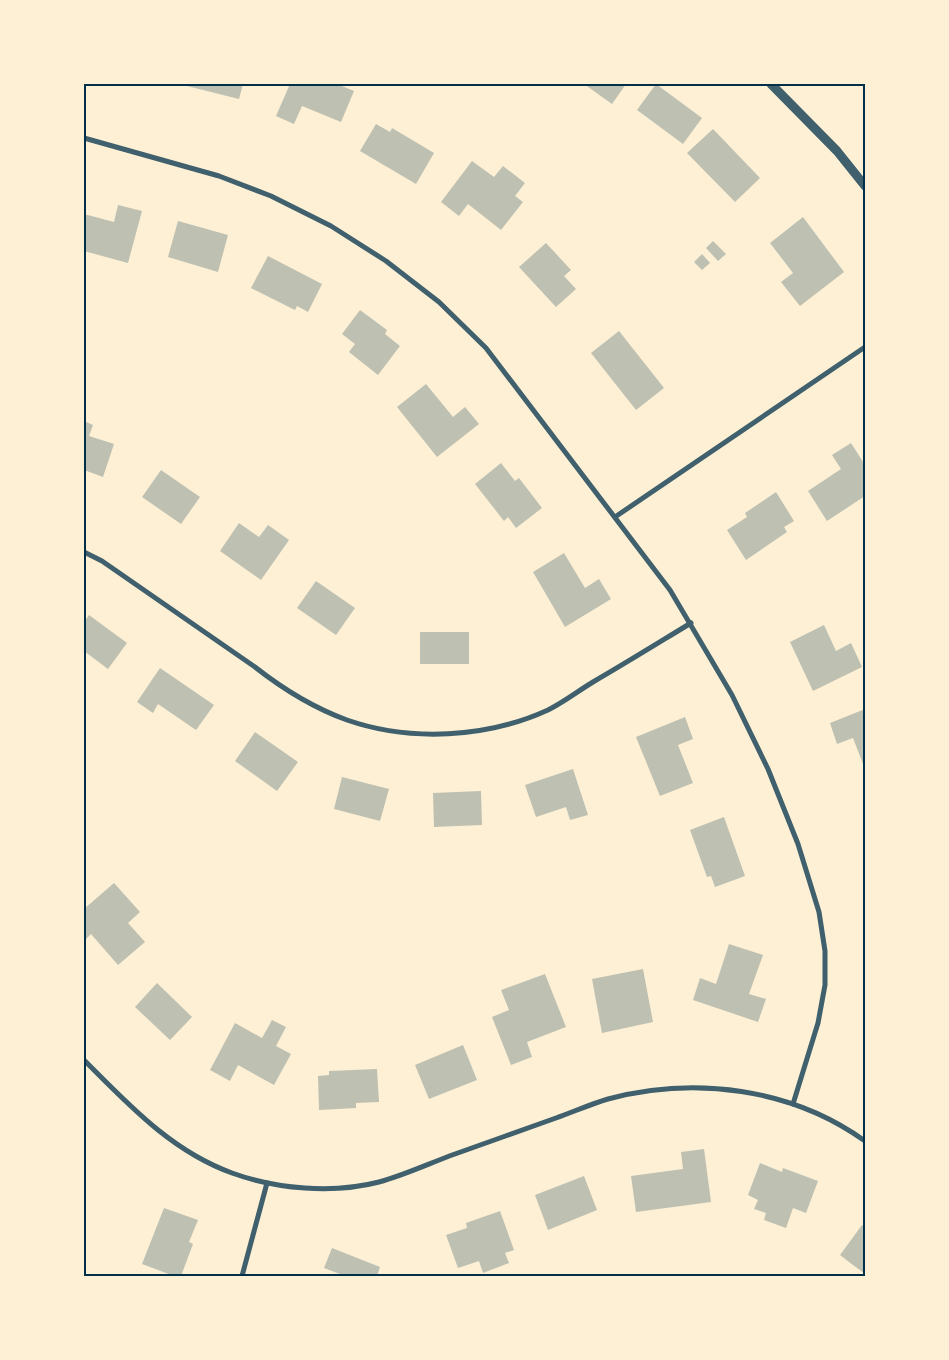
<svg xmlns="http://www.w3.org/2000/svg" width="949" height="1360" font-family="'IBM Plex Serif',serif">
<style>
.building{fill:#bec0b2}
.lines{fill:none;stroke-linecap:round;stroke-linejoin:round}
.minor{stroke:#3f606c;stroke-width:5}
.tertiary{stroke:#3f606c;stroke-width:9}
.neatline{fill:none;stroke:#003049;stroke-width:2}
</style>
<rect width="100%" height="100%" fill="#fdf0d5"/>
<g class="building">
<polygon points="179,84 243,84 239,99"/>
<polygon points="290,84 337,84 354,91 341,122 302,106 294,124 276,116"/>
<polygon points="584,84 626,84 612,104"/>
<polygon points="656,84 702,118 683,144 637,110"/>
<polygon points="376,124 390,132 392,128 434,153 416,184 360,151"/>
<polygon points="713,129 760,178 735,202 687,153"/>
<polygon points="472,161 494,177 503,166 525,183 515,196 523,202 501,230 468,204 459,216 441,202"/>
<polygon points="118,205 142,211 128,263 84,251 84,214 114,222"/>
<polygon points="803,217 844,272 800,306 781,282 793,273 770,243"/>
<polygon points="178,221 228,235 218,272 168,257"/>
<polygon points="713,241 726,254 718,261 706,248"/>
<polygon points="546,243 571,270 564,276 576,289 556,307 519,267"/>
<polygon points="702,254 710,263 702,270 694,262"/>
<polygon points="268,256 322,284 308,312 297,306 295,310 251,288"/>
<polygon points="360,310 387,330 385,334 400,346 378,375 349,352 355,344 342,334"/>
<polygon points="619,331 664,388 636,410 591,353"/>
<polygon points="426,384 453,417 465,407 479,424 437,457 397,407"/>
<polygon points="84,421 93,425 89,436 114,444 103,477 84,470"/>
<polygon points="851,443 865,465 865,496 827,521 808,491 841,469 832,455"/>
<polygon points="501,463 515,481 519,478 542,508 516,528 508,517 504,521 475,484"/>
<polygon points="161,470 200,497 181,524 142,497"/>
<polygon points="776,492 794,521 784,527 787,532 746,560 727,530 747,517 745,513"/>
<polygon points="239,523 259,537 268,525 289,540 261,580 220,551"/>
<polygon points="564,553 585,588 599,579 611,599 565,627 533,572"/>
<polygon points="316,581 355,608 336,635 297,608"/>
<polygon points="89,615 127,643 108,669 84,651 84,622"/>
<polygon points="824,625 836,651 851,643 862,667 813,691 790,642"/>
<rect x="420" y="632" width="49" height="32"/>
<polygon points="160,668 214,705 196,730 158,704 153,713 137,702"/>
<polygon points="865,709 865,769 853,738 837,744 830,723"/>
<polygon points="685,717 693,739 678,745 693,783 660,796 636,737"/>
<polygon points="255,732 298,762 277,791 235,761"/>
<polygon points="573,769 588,815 570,820 566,807 536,817 525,785"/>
<polygon points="342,777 389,789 380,821 334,809"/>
<polygon points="481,791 482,825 434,827 433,793"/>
<polygon points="724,817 745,876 715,887 711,876 707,877 690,830"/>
<polygon points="114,883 140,912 128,923 145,942 118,965 91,934 84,941 84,909"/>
<polygon points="729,944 763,955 749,994 766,999 758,1022 693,1000 700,978 716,984"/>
<polygon points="643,969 653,1022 602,1033 592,979"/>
<polygon points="545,974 566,1027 527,1042 532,1057 511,1065 492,1017 509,1010 501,990"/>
<polygon points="157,983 192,1017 170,1040 135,1007"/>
<polygon points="272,1020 286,1027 276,1046 291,1054 274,1085 238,1065 230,1081 210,1070 235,1023 262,1038"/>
<polygon points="463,1045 477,1080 429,1099 415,1065"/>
<polygon points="377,1069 379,1102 356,1103 356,1108 319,1110 318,1076 329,1075 329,1071"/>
<polygon points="704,1149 711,1202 636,1212 631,1176 683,1169 681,1152"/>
<polygon points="760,1163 782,1172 783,1168 818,1181 806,1213 793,1208 786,1228 764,1220 766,1213 754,1209 758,1200 748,1195"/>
<polygon points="584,1176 597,1210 548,1230 535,1195"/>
<polygon points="164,1208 198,1220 189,1242 193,1244 181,1276 174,1276 142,1264"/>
<polygon points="500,1211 514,1250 505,1253 509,1263 483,1273 479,1261 458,1268 446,1235 467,1228 466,1223"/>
<polygon points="862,1225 865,1228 865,1274 840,1255"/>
<polygon points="332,1248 380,1267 377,1276 339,1276 340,1274 324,1268"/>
</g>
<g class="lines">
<g class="minor">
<polyline points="84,138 219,176 271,196 331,226 386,261 439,302 486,348 670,590 732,695 768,769 798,844 819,912 825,951 825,985 818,1023 793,1104"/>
<polyline points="615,517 865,347"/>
<path d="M84,552L102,561L255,667C283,689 314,708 347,720C410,742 487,738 548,710C564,702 578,691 593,682C626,663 658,643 691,623"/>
<path d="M84,1060C128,1104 171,1151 232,1173C276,1189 333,1194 379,1182C405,1175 430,1163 455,1154C489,1142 522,1130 556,1118C573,1112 591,1104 608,1099C695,1076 791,1088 865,1141"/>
<polyline points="242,1276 267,1183"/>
</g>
<polyline class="tertiary" points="771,84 837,151 865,186"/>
</g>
<rect width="949" height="1360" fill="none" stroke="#fdf0d5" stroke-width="170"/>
<rect x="85" y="85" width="779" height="1190" class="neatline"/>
</svg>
